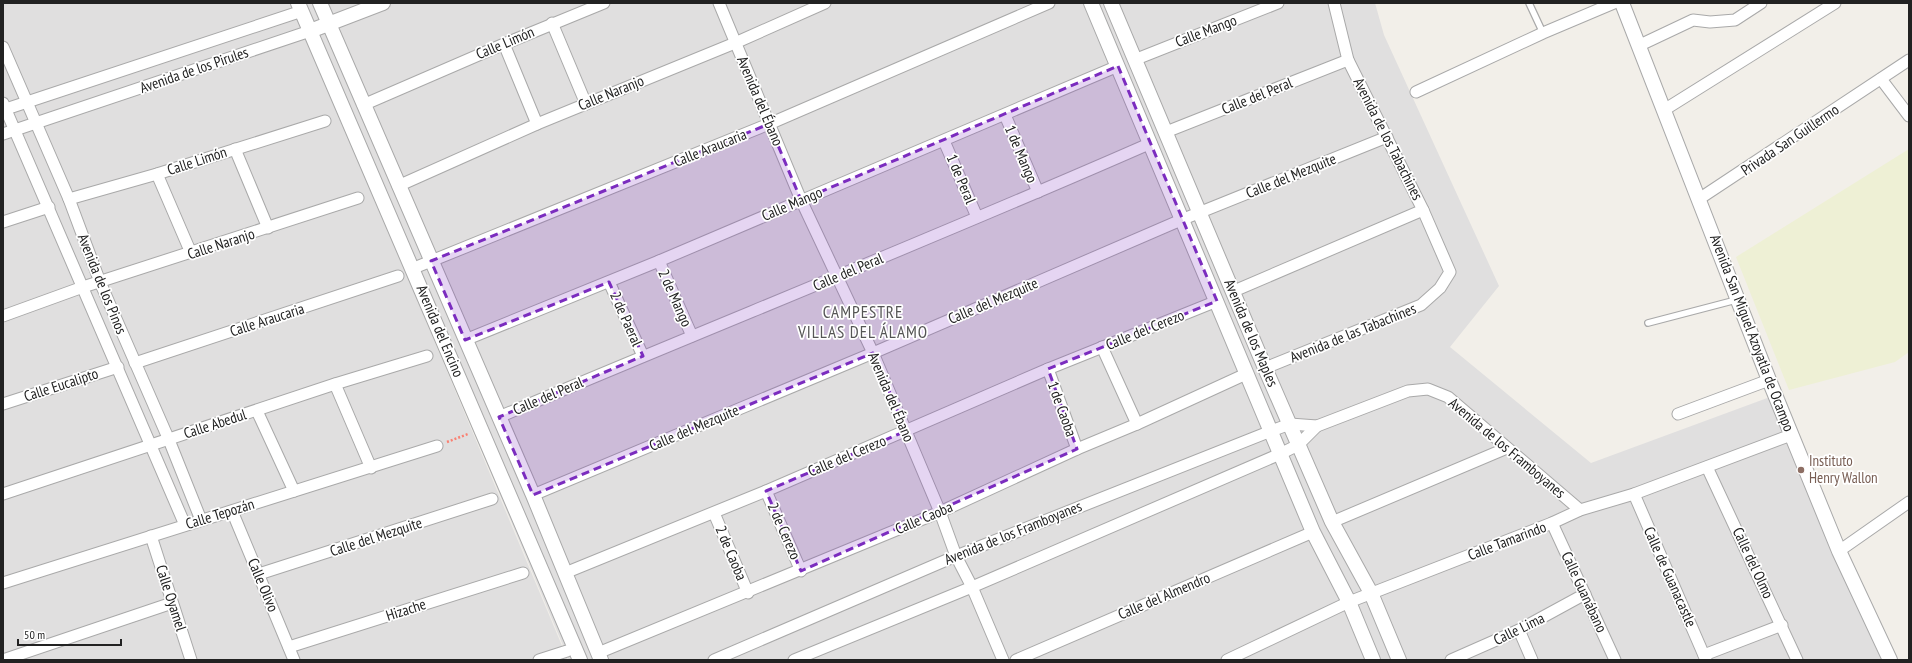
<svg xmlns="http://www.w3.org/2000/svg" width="1912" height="663" font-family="'PT Sans Narrow',sans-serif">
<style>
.residential{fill:#e0dfdf}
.farmland{fill:#eef0d5}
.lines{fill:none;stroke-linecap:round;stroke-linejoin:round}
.service-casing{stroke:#a9a9a9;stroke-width:8}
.minor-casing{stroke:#a9a9a9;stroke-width:13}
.tertiary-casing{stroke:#a9a9a9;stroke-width:16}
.path{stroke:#fa8072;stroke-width:2.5;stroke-dasharray:2 2;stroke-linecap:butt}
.service{stroke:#fff;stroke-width:5.5}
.minor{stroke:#fff;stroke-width:11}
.tertiary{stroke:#fff;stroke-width:14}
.marked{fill:#7b2cbf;fill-opacity:0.2;stroke:#7b2cbf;stroke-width:3;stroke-dasharray:8 5;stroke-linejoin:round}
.education-dot{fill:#8d6e63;stroke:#fff;stroke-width:1.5}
.labels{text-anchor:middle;stroke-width:3.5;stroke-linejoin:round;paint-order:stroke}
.street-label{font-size:15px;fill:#222;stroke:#fff}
.education-label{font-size:15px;fill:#785e54;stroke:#fff;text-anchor:start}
.quarter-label{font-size:17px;letter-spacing:1px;fill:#555;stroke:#fff}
</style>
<rect width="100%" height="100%" fill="#f2efe9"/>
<g class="residential">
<polygon points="3,3 293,3 568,660 3,660"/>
<polygon points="294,3 1375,3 1384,35 1499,286 1450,347 1591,463 1770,397 1886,660 569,660"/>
</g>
<polygon class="farmland" points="1909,149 1909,352 1895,362 1789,390 1736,257"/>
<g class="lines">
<defs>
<g id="service">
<polyline points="1529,3 1543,33"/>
<polyline points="1648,323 1736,300"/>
</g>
<g id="minor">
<polyline points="719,3 801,200 873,353 940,512 956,556 972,587 1003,660"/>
<polyline points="552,23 586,104"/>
<polyline points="504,44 537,124"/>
<polyline points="1638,46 1693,20 1710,22 1735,20 1761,3"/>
<polyline points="3,47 69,199 100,282 169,440 201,520"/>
<polyline points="1134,60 1278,3"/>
<polyline points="1881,79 1909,116"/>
<polyline points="1416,92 1543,33 1614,3"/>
<polyline points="3,103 185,525"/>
<polyline points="363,105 504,44 604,3"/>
<polyline points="3,110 302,11"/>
<polyline points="1664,110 1835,3"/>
<polyline points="1005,115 1038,192"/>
<polyline points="1166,132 1348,60"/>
<polyline points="3,134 310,31"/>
<polyline points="944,141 977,217"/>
<polyline points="235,149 268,228"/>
<polyline points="157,174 191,253"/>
<polyline points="398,186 537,124 735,43 825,3"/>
<polyline points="69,199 157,174 325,121"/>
<polyline points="1699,199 1909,60"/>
<polyline points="3,222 49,207"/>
<polyline points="659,261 692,336"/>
<polyline points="414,268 769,124 1049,3"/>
<polyline points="609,282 643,356"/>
<polyline points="1234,291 1423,210"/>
<polyline points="3,316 83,287 358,198"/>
<polyline points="465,340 659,261 1118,66"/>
<polyline points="1102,347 1137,424"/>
<polyline points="135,363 398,276"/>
<polyline points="1265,368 1421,305 1440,288 1450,272 1423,210 1348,60 1334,3"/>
<polyline points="1048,369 1077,449"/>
<polyline points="335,384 371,468"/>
<polyline points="3,404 118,367"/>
<polyline points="257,411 294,491"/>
<polyline points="1678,414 1769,380"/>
<path d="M499,417C716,325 935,238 1151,143"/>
<polyline points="1707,467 1797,660"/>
<polyline points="766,491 801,571"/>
<polyline points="3,494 335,384 427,356"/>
<polyline points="1634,494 1706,660"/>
<polyline points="533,495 873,353 1181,220 1387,137"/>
<polyline points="232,511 294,660"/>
<polyline points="714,513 748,593"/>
<polyline points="1332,522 1507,448"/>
<polyline points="1552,523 1615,660"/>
<polyline points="151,536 191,660"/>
<polyline points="1839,551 1909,502"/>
<polyline points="565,573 766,491 1048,369 1217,301"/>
<polyline points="259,574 492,499"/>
<polyline points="3,583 437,446"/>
<polyline points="1519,630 1532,660"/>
<polyline points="289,647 523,573"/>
<polyline points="598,653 940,512 1077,449 1137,424 1246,374"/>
<polyline points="1704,655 1782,625"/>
<polyline points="3,660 172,603"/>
<polyline points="539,660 567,651"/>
<polyline points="714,660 956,556 1271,431 1290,424 1317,426 1408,391 1428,389 1448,397 1580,510"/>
<polyline points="794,660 972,587 1280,454 1298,445 1317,426"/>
<polyline points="1016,660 1313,532"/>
<polyline points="1227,660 1349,602 1552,523 1580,510 1634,494 1791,435"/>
<polyline points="1451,660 1519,630 1585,594"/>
</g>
<g id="tertiary">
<polyline points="298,3 580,660"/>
<polyline points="320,3 533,495 601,660"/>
<polyline points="1091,3 1313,532 1349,602 1373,660"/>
<polyline points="1111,3 1265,368 1332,522 1371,593 1399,660"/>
<polyline points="1622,3 1769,380 1839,551 1890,660"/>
<polyline points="310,31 383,3"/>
</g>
</defs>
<use href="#service" class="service-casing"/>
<use href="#minor" class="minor-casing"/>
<use href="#tertiary" class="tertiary-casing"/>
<polyline class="path" points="447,442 468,434"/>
<use href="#service" class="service"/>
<use href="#minor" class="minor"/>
<use href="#tertiary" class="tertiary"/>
</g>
<path class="marked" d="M1118,66L1217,301L1048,369L1077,449L801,571L766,491L906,431L873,353L533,495L499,417L643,356L609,282L465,340L431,261L769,124L801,200Z"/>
<circle class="education-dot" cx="1801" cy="470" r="4"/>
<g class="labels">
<g class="street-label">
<text transform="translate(1206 31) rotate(-21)" y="5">Calle Mango</text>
<text transform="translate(505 43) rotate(-23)" y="5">Calle Limón</text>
<text transform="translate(194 70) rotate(-19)" y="5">Avenida de los Pirules</text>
<text transform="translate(611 93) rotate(-22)" y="5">Calle Naranjo</text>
<text transform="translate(1257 96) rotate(-22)" y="5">Calle del Peral</text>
<text transform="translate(760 101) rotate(67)" y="5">Avenida del Ébano</text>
<text transform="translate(1388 139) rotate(63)" y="5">Avenida de los Tabachines</text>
<text transform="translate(1790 140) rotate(-34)" y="5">Privada San Guillermo</text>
<text transform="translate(710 148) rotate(-22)" y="5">Calle Araucaria</text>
<text transform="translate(1021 154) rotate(67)" y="5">1 de Mango</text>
<text transform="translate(197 161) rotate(-18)" y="5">Calle Limón</text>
<text transform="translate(1291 176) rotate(-22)" y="5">Calle del Mezquite</text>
<text transform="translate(961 179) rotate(67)" y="5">1 de Peral</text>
<text transform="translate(792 204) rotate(-23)" y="5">Calle Mango</text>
<text transform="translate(221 244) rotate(-18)" y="5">Calle Naranjo</text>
<text transform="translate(848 272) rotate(-23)" y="5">Calle del Peral</text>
<text transform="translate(102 284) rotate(68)" y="5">Avenida de los Pinos</text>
<text transform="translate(675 298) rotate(66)" y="5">2 de Mango</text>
<text transform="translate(993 301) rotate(-23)" y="5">Calle del Mezquite</text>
<text transform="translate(626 319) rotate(66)" y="5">2 de Paeral</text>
<text transform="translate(267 320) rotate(-18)" y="5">Calle Araucaria</text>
<text transform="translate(1145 330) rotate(-22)" y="5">Calle del Cerezo</text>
<text transform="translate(440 331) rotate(67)" y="5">Avenida del Encino</text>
<text transform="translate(1251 333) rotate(67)" y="5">Avenida de los Maples</text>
<text transform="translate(1353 333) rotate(-22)" y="5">Avenida de las Tabachines</text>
<text transform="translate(1752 333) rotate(69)" y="5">Avenida San Miguel Azoyatla de Ocampo</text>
<text transform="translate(61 385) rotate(-18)" y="5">Calle Eucalipto</text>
<text transform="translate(548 396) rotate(-23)" y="5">Calle del Peral</text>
<text transform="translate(891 397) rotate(67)" y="5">Avenida del Ébano</text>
<text transform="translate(1062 409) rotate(70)" y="5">1 de Caoba</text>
<text transform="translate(215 424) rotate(-18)" y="5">Calle Abedul</text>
<text transform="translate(694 428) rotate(-23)" y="5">Calle del Mezquite</text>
<text transform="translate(1507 448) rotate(40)" y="5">Avenida de los Framboyanes</text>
<text transform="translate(847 456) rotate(-23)" y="5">Calle del Cerezo</text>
<text transform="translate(220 514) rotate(-17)" y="5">Calle Tepozán</text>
<text transform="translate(924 518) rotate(-23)" y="5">Calle Caoba</text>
<text transform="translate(784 531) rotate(66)" y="5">2 de Cerezo</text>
<text transform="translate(1013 533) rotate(-22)" y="5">Avenida de los Framboyanes</text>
<text transform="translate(376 537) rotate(-18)" y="5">Calle del Mezquite</text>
<text transform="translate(1507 541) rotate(-21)" y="5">Calle Tamarindo</text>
<text transform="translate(731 553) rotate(67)" y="5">2 de Caoba</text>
<text transform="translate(1753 563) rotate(65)" y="5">Calle del Olmo</text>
<text transform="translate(1670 577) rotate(66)" y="5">Calle de Guanacastle</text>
<text transform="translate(263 585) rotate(67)" y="5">Calle Olivo</text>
<text transform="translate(1584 592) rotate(65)" y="5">Calle Guanábano</text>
<text transform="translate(1164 596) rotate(-23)" y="5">Calle del Almendro</text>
<text transform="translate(171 598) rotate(72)" y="5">Calle Oyamel</text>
<text transform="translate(406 610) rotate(-18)" y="5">Hizache</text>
<text transform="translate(1519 629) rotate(-26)" y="5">Calle Lima</text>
</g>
<g class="education-label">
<text x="1809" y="466">Instituto<tspan x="1809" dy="17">Henry Wallon</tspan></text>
</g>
<g class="quarter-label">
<text x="863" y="318">CAMPESTRE<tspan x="863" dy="20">VILLAS DEL ÁLAMO</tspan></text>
</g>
</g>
<rect width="1912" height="663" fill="none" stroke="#222222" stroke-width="8"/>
<path d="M18 639v6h103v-6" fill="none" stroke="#222222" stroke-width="2"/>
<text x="24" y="639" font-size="12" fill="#222222" stroke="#ffffff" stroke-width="3" paint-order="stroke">50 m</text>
</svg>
